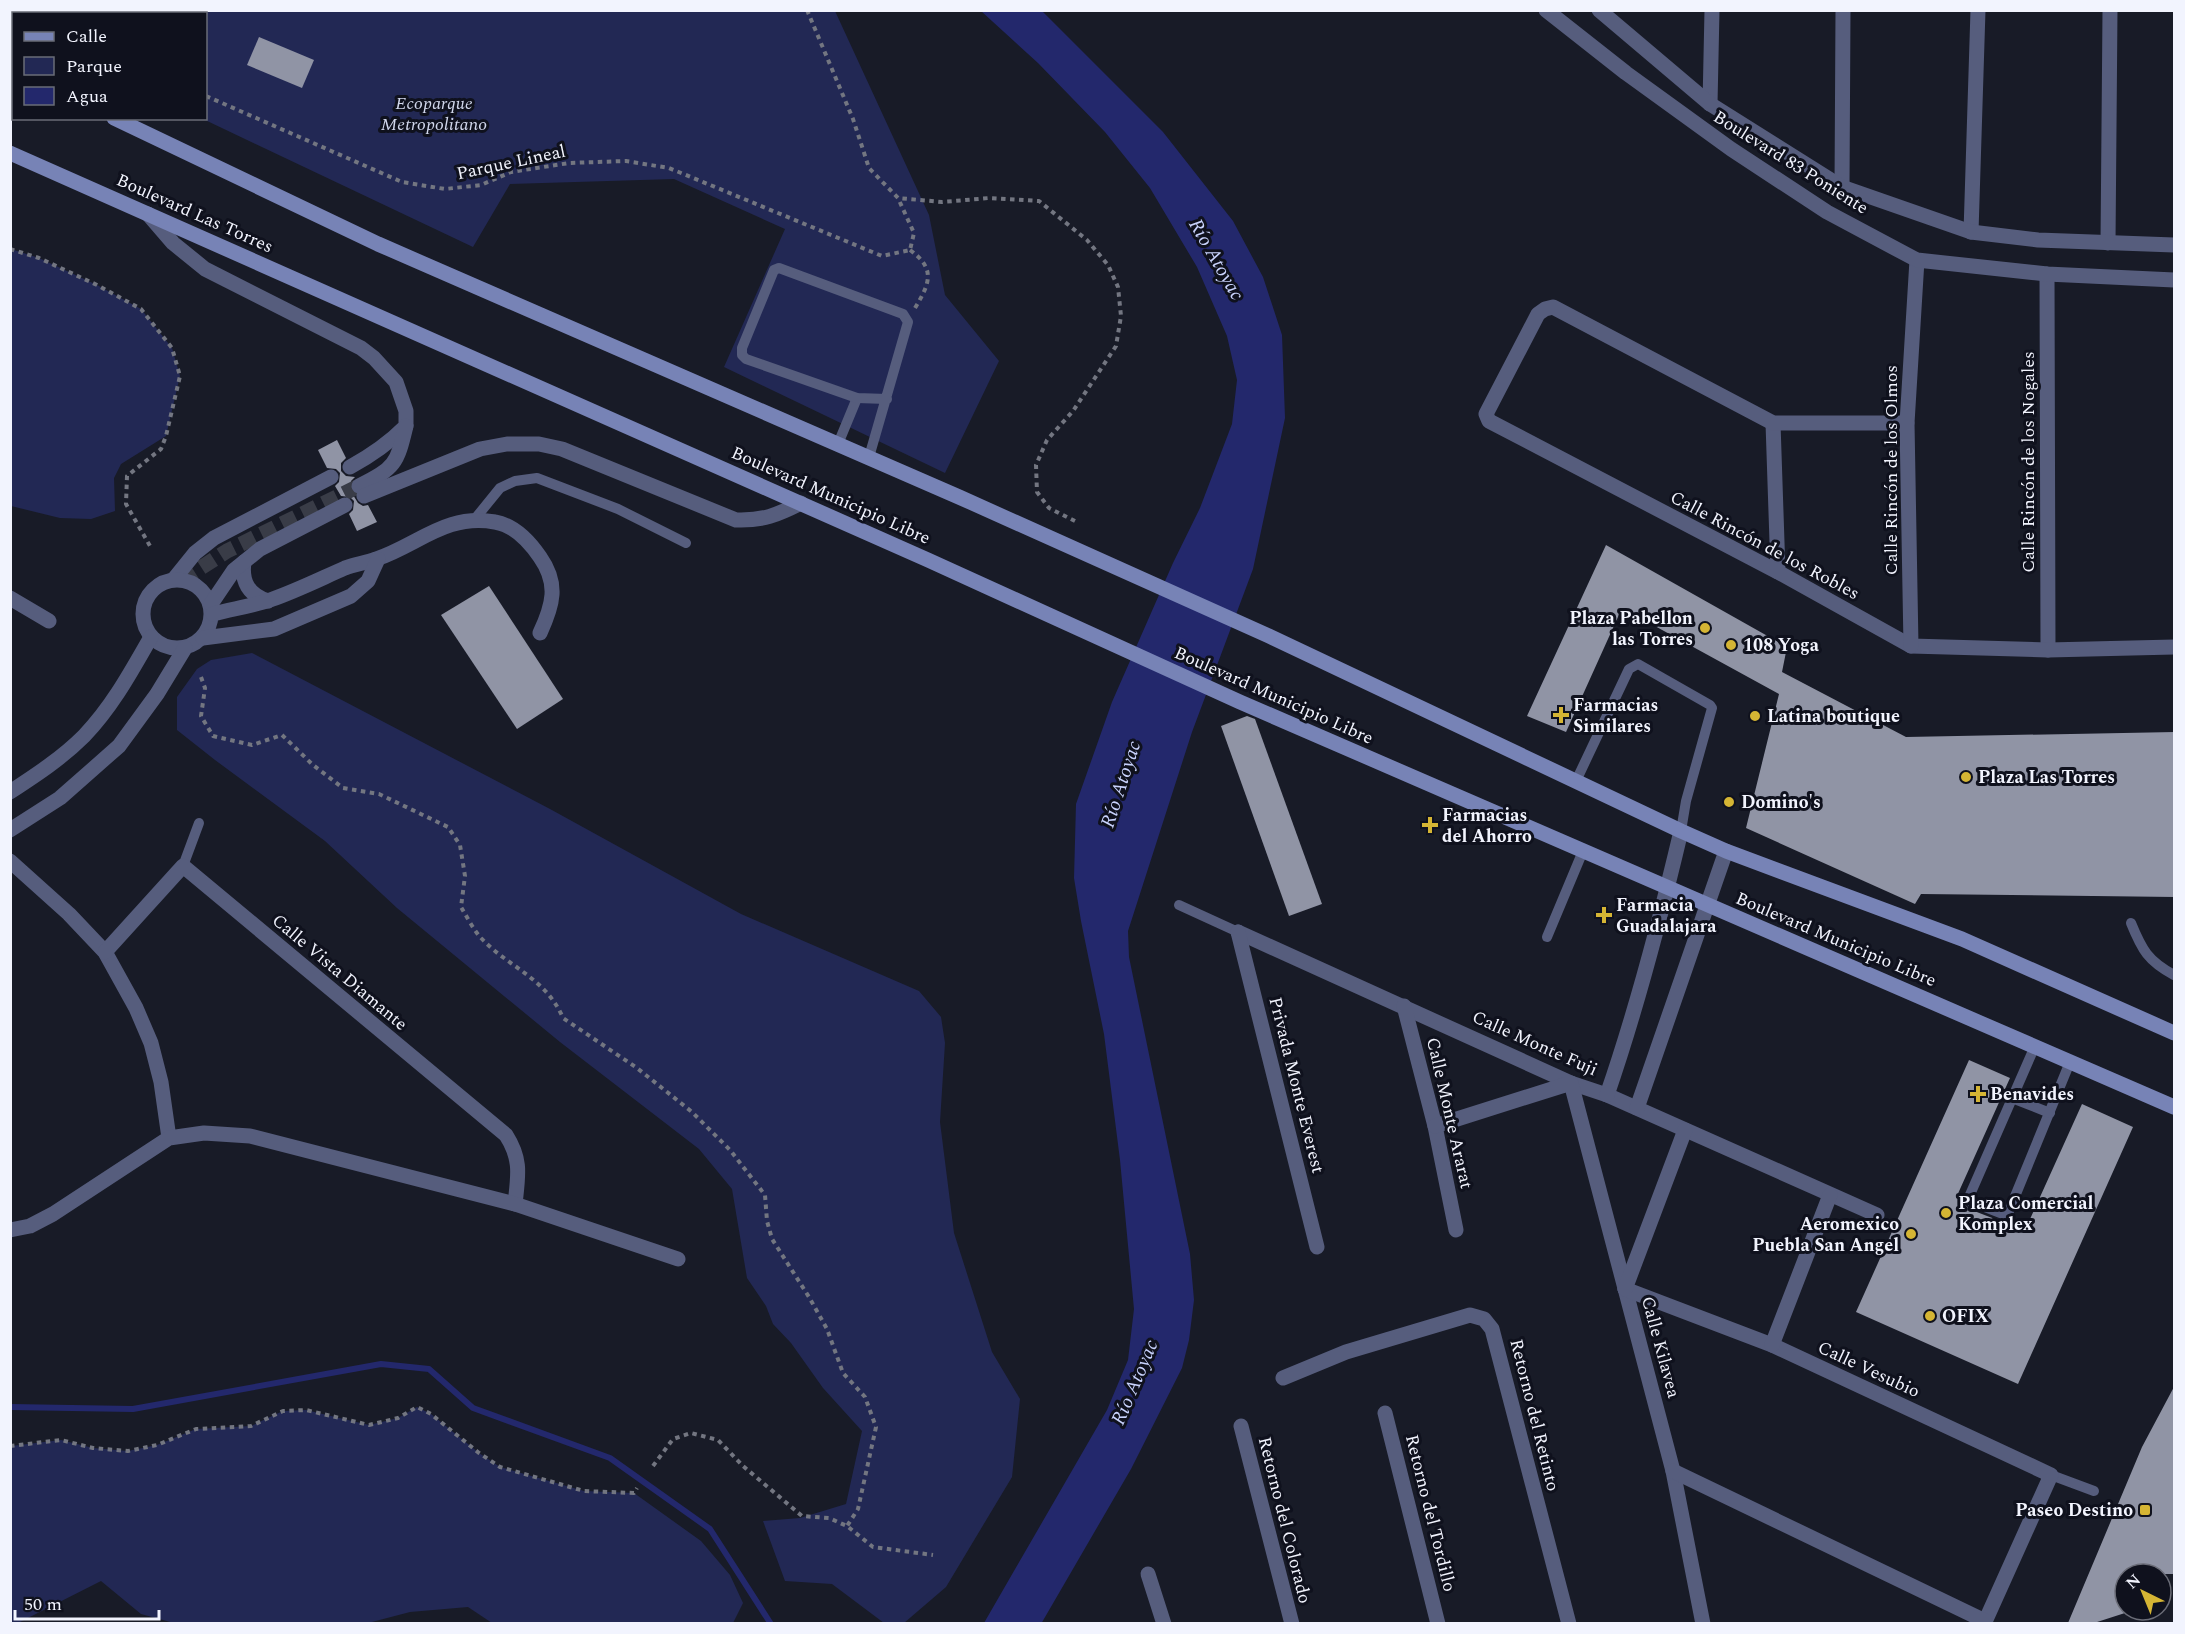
<svg xmlns="http://www.w3.org/2000/svg" width="2185" height="1634" font-family="Spectral,serif">
<style>
.green{fill:#222854}
.water{fill:#23286c}
.lines{fill:none;stroke-linecap:round;stroke-linejoin:round}
.stream{stroke:#23286c;stroke-width:6}
.building{fill:#9094a5}
.minor-tunnel{stroke:#393c47;stroke-width:15;stroke-dasharray:15 8;stroke-linecap:butt}
.path{stroke:#737681;stroke-width:4;stroke-dasharray:4.5 4.5;stroke-linecap:butt}
.service{stroke:#565d7d;stroke-width:10}
.minor{stroke:#565d7d;stroke-width:15}
.tertiary{stroke:#565d7d;stroke-width:15}
.secondary{stroke:#7783b6;stroke-width:15}
.poi-dot{fill:#d5b534;stroke:#0f111d;stroke-width:2}
.labels{text-anchor:middle;stroke-width:6;stroke-linejoin:round;paint-order:stroke}
.park-label{font-size:18px;font-style:italic;fill:#d1d7ec;stroke:#0f111d}
.street-label{font-size:18px;fill:#f2f4fe;stroke:#0f111d}
.poi-label{font-size:18px;font-weight:bold;fill:#f2f4fe;stroke:#0f111d;text-anchor:start}
.water-label{font-size:20px;font-style:italic;fill:#c8d2fc;stroke:#0f111d}
</style>
<rect width="100%" height="100%" fill="#181b27"/>
<g class="green">
<polygon points="10,11 835,11 929,215 945,295 999,361 945,473 724,367 785,229 674,179 510,184 473,247 203,119 206,118 206,14 14,14 13,23 11,21"/>
<polygon points="11,249 39,258 97,285 141,309 172,348 180,376 166,436 121,464 114,478 115,511 91,519 60,518 11,506"/>
<polygon points="252,653 550,809 741,914 919,991 941,1017 945,1043 940,1122 954,1233 992,1352 1020,1399 1012,1477 946,1587 904,1623 884,1623 832,1584 785,1581 763,1521 800,1518 846,1504 862,1431 823,1388 791,1343 773,1324 766,1306 747,1278 732,1189 699,1149 560,1042 397,908 325,841 215,760 177,730 177,697 197,669 211,660"/>
<polygon points="417,1407 431,1414 479,1453 500,1467 584,1491 634,1493 701,1541 730,1575 743,1603 733,1623 492,1623 468,1607 410,1612 368,1623 174,1623 141,1614 101,1581 18,1623 11,1623 11,1446 61,1440 93,1448 128,1451 157,1445 196,1429 251,1426 283,1411 306,1410 369,1425 398,1418"/>
</g>
<polygon class="water" points="981,11 1042,11 1163,132 1233,221 1263,277 1282,335 1285,418 1253,569 1192,732 1128,931 1129,957 1190,1254 1194,1300 1189,1340 1182,1368 1131,1469 1041,1624 984,1623 1107,1410 1128,1360 1134,1309 1120,1160 1104,1034 1081,921 1074,878 1076,804 1112,702 1173,563 1200,508 1232,424 1237,380 1227,336 1197,267 1150,188 1105,132 1038,63"/>
<g class="lines">
<polyline class="stream" points="10,1407 133,1409 381,1364 429,1369 473,1408 610,1458 710,1529 771,1624"/>
</g>
<g class="building">
<polygon points="259,37 314,60 302,88 247,65"/>
<polygon points="337,440 346,458 341,463 341,471 346,476 355,477 351,481 350,490 358,503 363,506 368,505 377,522 357,531 349,514 353,510 354,501 350,497 341,496 335,486 339,482 340,473 336,469 327,468 318,450"/>
<polygon points="1606,545 1787,647 1782,672 1906,737 2175,732 2175,897 1921,894 1915,904 1746,828 1779,694 1622,608 1566,732 1527,716"/>
<polygon points="489,586 563,699 517,729 441,615"/>
<polygon points="1247,716 1255,719 1322,904 1289,916 1221,726"/>
<polygon points="1969,1060 2010,1078 1956,1198 1962,1200 1969,1209 2000,1221 2007,1220 2026,1228 2082,1104 2133,1127 2018,1384 1856,1312"/>
<polygon points="2175,1385 2175,1574 2125,1574 2125,1613 2094,1623 2068,1623 2142,1447"/>
</g>
<g class="lines">
<polyline class="minor-tunnel" points="182,580 227,551 359,486"/>
<g class="path">
<polyline points="807,10 853,119 869,168 898,198 942,202 989,198 1039,201 1087,240 1108,265 1118,287 1121,316 1116,346 1073,411 1047,440 1036,465 1037,492 1049,508 1075,521"/>
<polyline points="10,14 14,15"/>
<polyline points="206,96 402,182 445,189 481,185 511,172 569,163 626,161 669,168 882,256 910,250 914,233 898,198"/>
<polyline points="10,249 39,258 97,285 141,309 172,348 180,376 166,436 161,449 127,476 126,504 150,546"/>
<path d="M910,250C936,269 930,283 915,308"/>
<path d="M201,677L205,688L201,716L213,736L252,745L282,735L313,765L343,788L379,794L448,827L460,845L465,876L461,907C467,917 473,929 481,938C508,967 546,978 563,1018L637,1068L692,1112L730,1150L765,1195L767,1221L772,1239L809,1297L827,1329L843,1373L865,1397L876,1427L858,1509L847,1526"/>
<polyline points="10,1446 61,1440 93,1448 128,1451 157,1445 196,1429 251,1426 283,1411 306,1410 369,1425 398,1418 417,1407 431,1414 479,1453 500,1467 584,1491 634,1493 637,1488"/>
<polyline points="653,1466 673,1439 691,1433 718,1440 743,1466 802,1516 829,1518 847,1526 873,1547 933,1555"/>
</g>
<g class="service">
<polyline points="838,444 857,398"/>
<polyline points="869,457 908,322 903,314 779,268 774,270 742,348 742,355 746,359 857,398 887,399"/>
<polyline points="474,520 500,488 515,481 537,478 618,509 686,543"/>
<polyline points="1576,781 1629,669 1638,664 1710,705 1712,708 1686,801 1681,831"/>
<polyline points="183,866 199,823"/>
<polyline points="1179,905 1238,932"/>
<path d="M2131,923C2142,950 2148,961 2174,975"/>
<polyline points="1547,937 1583,851"/>
<polyline points="2035,1046 1969,1197 1972,1202 2003,1214 2009,1211 2070,1062"/>
<polyline points="2012,1098 2050,1113"/>
<polyline points="2051,1475 2094,1491"/>
</g>
<g class="minor">
<polyline points="1710,104 1712,10"/>
<polyline points="1842,187 1843,10"/>
<path d="M148,214L173,243L205,269L361,348L374,358L396,382L406,411V426C389,443 372,455 350,467"/>
<polyline points="1971,232 1978,10"/>
<polyline points="2108,243 2110,10"/>
<polyline points="2047,274 2048,650"/>
<polyline points="1773,423 1778,572"/>
<polyline points="1907,423 1773,423 1553,307 1545,309 1538,314 1486,414 1489,421 1778,572 1911,646 2048,650 2174,647"/>
<path d="M359,486C395,468 397,464 406,426"/>
<path d="M364,496L480,449L507,444H539L562,449L736,520C763,521 777,515 801,503"/>
<path d="M244,562C241,582 249,595 268,601"/>
<polyline points="174,579 195,553 214,538 331,477"/>
<circle cx="177" cy="614" r="34"/>
<polyline points="10,598 49,621"/>
<polyline points="211,604 234,570 260,549 345,505"/>
<path d="M213,614C232,609 252,606 270,600C296,591 320,579 345,568C355,564 366,563 376,559C418,545 446,513 495,522C514,525 529,541 540,557C559,584 553,605 540,633"/>
<polyline points="203,638 274,629 351,596 368,581 378,559"/>
<polyline points="1911,646 1907,423 1917,260"/>
<path d="M10,792C36,775 62,758 84,736C112,707 131,672 151,637"/>
<polyline points="10,830 60,798 119,746 157,694 185,648"/>
<polyline points="10,861 69,914 105,952 136,1008 151,1043 161,1082 169,1138"/>
<polyline points="1238,932 1571,1083 1607,1095 1877,1215"/>
<polyline points="1238,932 1317,1247"/>
<path d="M105,952L183,866L506,1135C522,1160 518,1176 515,1204"/>
<polyline points="1404,1006 1435,1126 1456,1230"/>
<path d="M1607,1095C1637,1008 1660,920 1681,831"/>
<polyline points="1637,1108 1726,851"/>
<polyline points="1435,1126 1571,1083 1673,1471 1703,1624"/>
<polyline points="10,1230 30,1226 53,1214 169,1138 204,1133 250,1136 515,1204 678,1259"/>
<polyline points="1625,1289 1772,1345 2051,1475 1984,1624"/>
<polyline points="1625,1289 1685,1130"/>
<polyline points="1772,1345 1830,1195"/>
<polyline points="1283,1378 1346,1352 1470,1315 1484,1319 1492,1329 1569,1624"/>
<polyline points="1385,1413 1438,1624"/>
<polyline points="1241,1426 1292,1624"/>
<polyline points="1673,1471 1985,1621"/>
<polyline points="1148,1574 1164,1624"/>
</g>
<g class="tertiary">
<polyline points="1546,10 1626,73 1731,149 1827,212 1917,260 2047,274 2174,280"/>
<polyline points="1599,10 1710,104 1842,187 1971,232 2038,240 2174,245"/>
</g>
<g class="secondary">
<polyline points="10,74 14,75"/>
<polyline points="114,118 378,244 959,497 1269,636 1681,831 1726,851 1962,939 2174,1033"/>
<polyline points="10,153 928,560 1240,702 2174,1107"/>
</g>
</g>
<g class="poi-dot">
<circle cx="1705" cy="628" r="6"/>
<circle cx="1731" cy="645" r="6"/>
<path d="M1558 706h6v6h6v6h-6v6h-6v-6h-6v-6h6z"/>
<circle cx="1755" cy="716" r="6"/>
<circle cx="1966" cy="777" r="6"/>
<circle cx="1729" cy="802" r="6"/>
<path d="M1427 816h6v6h6v6h-6v6h-6v-6h-6v-6h6z"/>
<path d="M1601 906h6v6h6v6h-6v6h-6v-6h-6v-6h6z"/>
<path d="M1975 1085h6v6h6v6h-6v6h-6v-6h-6v-6h6z"/>
<circle cx="1946" cy="1213" r="6"/>
<circle cx="1911" cy="1234" r="6"/>
<circle cx="1930" cy="1316" r="6"/>
<rect x="2139" y="1504" width="12" height="12" rx="3"/>
</g>
<g class="labels">
<g class="park-label">
<text x="434" y="109">Ecoparque<tspan x="434" dy="21">Metropolitano</tspan></text>
</g>
<g class="street-label">
<text transform="translate(511 162) rotate(-12)" y="6">Parque Lineal</text>
<text transform="translate(1791 162) rotate(32)" y="6">Boulevard 83 Poniente</text>
<text transform="translate(195 213) rotate(24)" y="6">Boulevard Las Torres</text>
<text transform="translate(2028 462) rotate(-90)" y="6">Calle Rincón de los Nogales</text>
<text transform="translate(1891 470) rotate(-90)" y="6">Calle Rincón de los Olmos</text>
<text transform="translate(831 495) rotate(24)" y="6">Boulevard Municipio Libre</text>
<text transform="translate(1765 545) rotate(28)" y="6">Calle Rincón de los Robles</text>
<text transform="translate(1274 695) rotate(24)" y="6">Boulevard Municipio Libre</text>
<text transform="translate(1836 939) rotate(23)" y="6">Boulevard Municipio Libre</text>
<text transform="translate(340 972) rotate(40)" y="6">Calle Vista Diamante</text>
<text transform="translate(1535 1043) rotate(24)" y="6">Calle Monte Fuji</text>
<text transform="translate(1297 1085) rotate(76)" y="6">Privada Monte Everest</text>
<text transform="translate(1450 1113) rotate(77)" y="6">Calle Monte Ararat</text>
<text transform="translate(1661 1347) rotate(75)" y="6">Calle Kilavea</text>
<text transform="translate(1869 1369) rotate(25)" y="6">Calle Vesubio</text>
<text transform="translate(1535 1415) rotate(76)" y="6">Retorno del Retinto</text>
<text transform="translate(1431 1513) rotate(76)" y="6">Retorno del Tordillo</text>
<text transform="translate(1285 1520) rotate(76)" y="6">Retorno del Colorado</text>
</g>
<g class="poi-label">
<text x="1693" y="624" text-anchor="end">Plaza Pabellon<tspan x="1693" dy="21">las Torres</tspan></text>
<text x="1743" y="651">108 Yoga</text>
<text x="1573" y="711">Farmacias<tspan x="1573" dy="21">Similares</tspan></text>
<text x="1767" y="722">Latina boutique</text>
<text x="1978" y="783">Plaza Las Torres</text>
<text x="1741" y="808">Domino's</text>
<text x="1442" y="821">Farmacias<tspan x="1442" dy="21">del Ahorro</tspan></text>
<text x="1616" y="911">Farmacia<tspan x="1616" dy="21">Guadalajara</tspan></text>
<text x="1990" y="1100">Benavides</text>
<text x="1958" y="1209">Plaza Comercial<tspan x="1958" dy="21">Komplex</tspan></text>
<text x="1899" y="1230" text-anchor="end">Aeromexico<tspan x="1899" dy="21">Puebla San Angel</tspan></text>
<text x="1942" y="1322">OFIX</text>
<text x="2133" y="1516" text-anchor="end">Paseo Destino</text>
</g>
<g class="water-label">
<text transform="translate(1217 259) rotate(60)" y="7">Río Atoyac</text>
<text transform="translate(1120 784) rotate(-72)" y="7">Río Atoyac</text>
<text transform="translate(1134 1382) rotate(-67)" y="7">Río Atoyac</text>
</g>
</g>
<rect width="2185" height="1634" fill="none" stroke="#f2f4fe" stroke-width="24"/>
<rect x="12" y="12" width="195" height="108" fill="#0f111d" stroke="#6a6c77" stroke-width="1.5"/>
<rect x="24" y="32" width="30" height="9" fill="#7783b6" stroke="#6a6c77" stroke-width="1.5"/>
<text x="66" y="42" font-size="18" fill="#f2f4fe">Calle</text>
<rect x="24" y="57" width="30" height="18" fill="#222854" stroke="#6a6c77" stroke-width="1.5"/>
<text x="66" y="72" font-size="18" fill="#f2f4fe">Parque</text>
<rect x="24" y="87" width="30" height="18" fill="#23286c" stroke="#6a6c77" stroke-width="1.5"/>
<text x="66" y="102" font-size="18" fill="#f2f4fe">Agua</text>
<g transform="translate(2143 1592) rotate(317)"><circle r="28" fill="#0f111d" stroke="#6a6c77" stroke-width="1.5"/>
<path d="M0-4.5L10 22L0 15L-10 22Z" fill="#d5b534"/>
<text y="-9" font-size="16" font-weight="bold" text-anchor="middle" fill="#f2f4fe">N</text>
</g>
<path d="M15 1610v9h144v-9" fill="none" stroke="#f2f4fe" stroke-width="3"/>
<text x="24" y="1610" font-size="18" fill="#f2f4fe" stroke="#0f111d" stroke-width="4.5" paint-order="stroke">50 m</text>
</svg>
